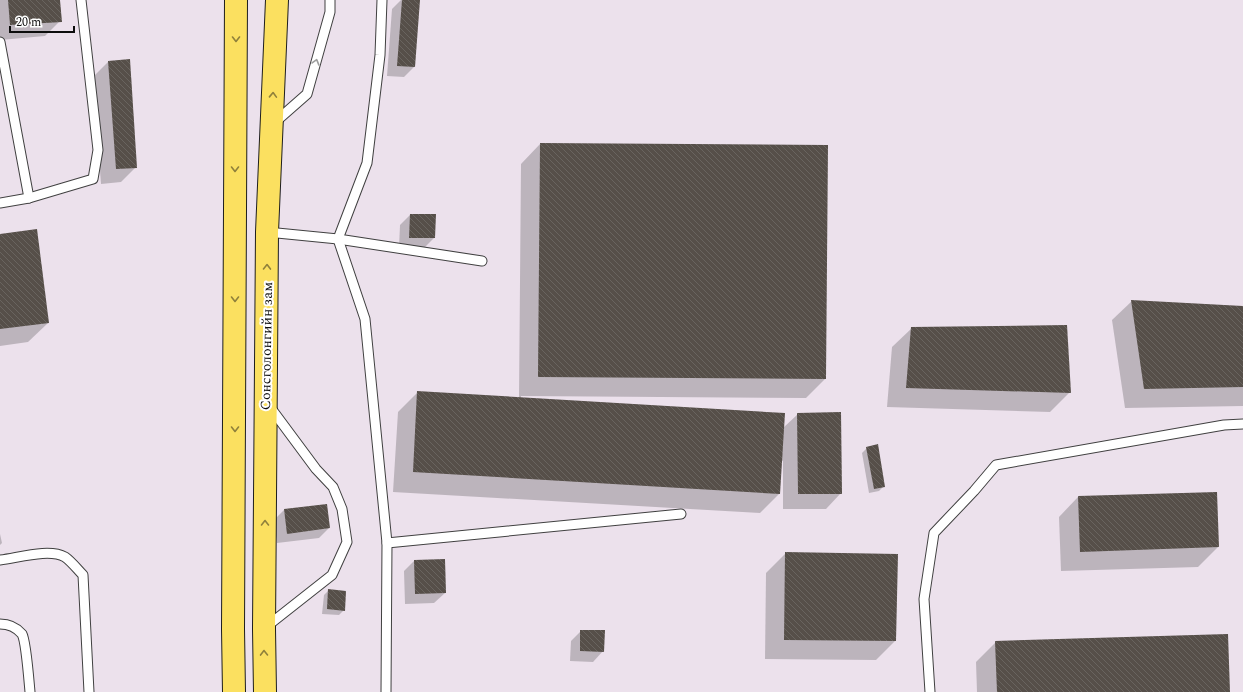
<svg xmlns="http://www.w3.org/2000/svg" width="1243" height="692" font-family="Spectral,serif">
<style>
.industrial{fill:#ece1ec}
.shadow{fill:#0003}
.building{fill:url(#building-back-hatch)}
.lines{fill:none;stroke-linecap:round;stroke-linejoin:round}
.service-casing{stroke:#404040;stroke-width:11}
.primary-casing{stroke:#1e1e1e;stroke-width:24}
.service{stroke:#fff;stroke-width:9}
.primary{stroke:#fbe060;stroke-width:22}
.oneway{stroke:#90813b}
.oneway2{stroke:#9e9e9e}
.labels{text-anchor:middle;stroke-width:4;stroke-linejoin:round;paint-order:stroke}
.street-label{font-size:14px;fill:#0d0d0d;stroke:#fff}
</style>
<defs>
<pattern id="building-back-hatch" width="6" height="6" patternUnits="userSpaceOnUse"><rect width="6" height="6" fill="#564f49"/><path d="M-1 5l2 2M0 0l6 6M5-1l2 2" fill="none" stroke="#69645f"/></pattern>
</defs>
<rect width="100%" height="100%" fill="#fffded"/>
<rect class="industrial" x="0" y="0" width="1243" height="692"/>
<g class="shadow">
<polygon points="0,0 59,0 60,21 45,36 0,40"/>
<polygon points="401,0 419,0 414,67 404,77 387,76 392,9"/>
<polygon points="108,62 136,167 121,182 101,184 93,77"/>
<polygon points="540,144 825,379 806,398 521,396 521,398 783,428 798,414 841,493 826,509 783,509 783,461 781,460 779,494 760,513 393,492 398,412 418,392 519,398 521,164"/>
<polygon points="410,215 434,238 424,248 399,248 400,225"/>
<polygon points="0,235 48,323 28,342 0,346"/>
<polygon points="1132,301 1243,307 1243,406 1125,408 1112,320"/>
<polygon points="912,328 1070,392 1050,412 887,407 892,347"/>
<polygon points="867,448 884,486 879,491 869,493 862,453"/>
<polygon points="1078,497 1218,547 1198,567 1061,571 1059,517"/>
<polygon points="284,510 329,528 319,538 277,543 274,520"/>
<polygon points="0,534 2,543 0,545"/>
<polygon points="786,553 895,641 876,660 765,659 766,573"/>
<polygon points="414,561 445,593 434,603 405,604 404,571"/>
<polygon points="329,590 344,610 339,615 322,614 324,595"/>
<polygon points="581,631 603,651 593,662 570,661 571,641"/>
<polygon points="996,642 1229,692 977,692 976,662"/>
</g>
<g class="building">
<polygon points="8,0 60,0 62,22 10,25"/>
<polygon points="402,0 420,0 415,67 397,66"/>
<polygon points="130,59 137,168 116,169 108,61"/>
<polygon points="540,143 828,145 826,379 538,377"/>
<polygon points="410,214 436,214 435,238 409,238"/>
<polygon points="37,229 49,323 0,329 0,234"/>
<polygon points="1131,300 1243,306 1243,387 1144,389"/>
<polygon points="1067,325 1071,393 906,388 911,327"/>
<polygon points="417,391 785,413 780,494 413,472"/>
<polygon points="841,412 842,494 798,494 797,413"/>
<polygon points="878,444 885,487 874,489 866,447"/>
<polygon points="1217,492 1219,547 1080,552 1078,496"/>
<polygon points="327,504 330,528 287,534 284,509"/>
<polygon points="785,552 898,554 896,641 784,640"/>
<polygon points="445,559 446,593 415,594 414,560"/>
<polygon points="328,589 346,591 345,611 327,609"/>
<polygon points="580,630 605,630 604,652 580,651"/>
<polygon points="1228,634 1230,692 997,692 995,641"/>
</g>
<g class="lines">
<defs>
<g id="service">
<polyline points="382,0 380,55 367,163 338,239 365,319 387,543 386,692"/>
<polyline points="0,42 29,198"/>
<polyline points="274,123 307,94 330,12 330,0"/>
<polyline points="0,203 29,198 93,179 98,150 81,0"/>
<polyline points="267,232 338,239 482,261"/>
<polyline points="387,543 681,514"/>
<path d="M0,560C18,558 49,548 65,557C72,562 77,569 83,575L89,692"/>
<path d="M0,624C8,624 16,627 22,634C26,641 29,681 30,692"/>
<polyline points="266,627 332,575 347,542 342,509 333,487 316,469 270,407"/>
<polyline points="930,692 924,599 934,533 974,491 996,465 1224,425 1243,424"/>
</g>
<g id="primary">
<polyline points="234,692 233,629 236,0"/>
<polyline points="265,692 264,629 267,232 277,0"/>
</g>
</defs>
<use href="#service" class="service-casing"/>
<use href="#primary" class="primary-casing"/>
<use href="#service" class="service"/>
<use href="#primary" class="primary"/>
</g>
<defs><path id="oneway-chevron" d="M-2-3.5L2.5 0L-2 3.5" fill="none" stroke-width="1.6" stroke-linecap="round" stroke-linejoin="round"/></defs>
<g class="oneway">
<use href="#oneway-chevron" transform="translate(236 39) rotate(90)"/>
<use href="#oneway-chevron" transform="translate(273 95) rotate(-88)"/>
<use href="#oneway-chevron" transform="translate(235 169) rotate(90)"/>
<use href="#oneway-chevron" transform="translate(267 267) rotate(-89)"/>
<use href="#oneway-chevron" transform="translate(235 299) rotate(90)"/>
<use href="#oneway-chevron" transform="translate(235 429) rotate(90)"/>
<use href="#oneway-chevron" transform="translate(265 523) rotate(-90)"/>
<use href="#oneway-chevron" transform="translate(264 653) rotate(-91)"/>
</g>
<use class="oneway2" href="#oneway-chevron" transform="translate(316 62) rotate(-74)"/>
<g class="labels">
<g class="street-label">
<text transform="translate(266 346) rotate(-89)" y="5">Сонсголонгийн зам</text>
</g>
</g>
<path d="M10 26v6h64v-6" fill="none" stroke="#0d0d0d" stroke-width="2"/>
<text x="16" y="26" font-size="12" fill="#0d0d0d" stroke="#ffffff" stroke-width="3" paint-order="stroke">20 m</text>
</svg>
